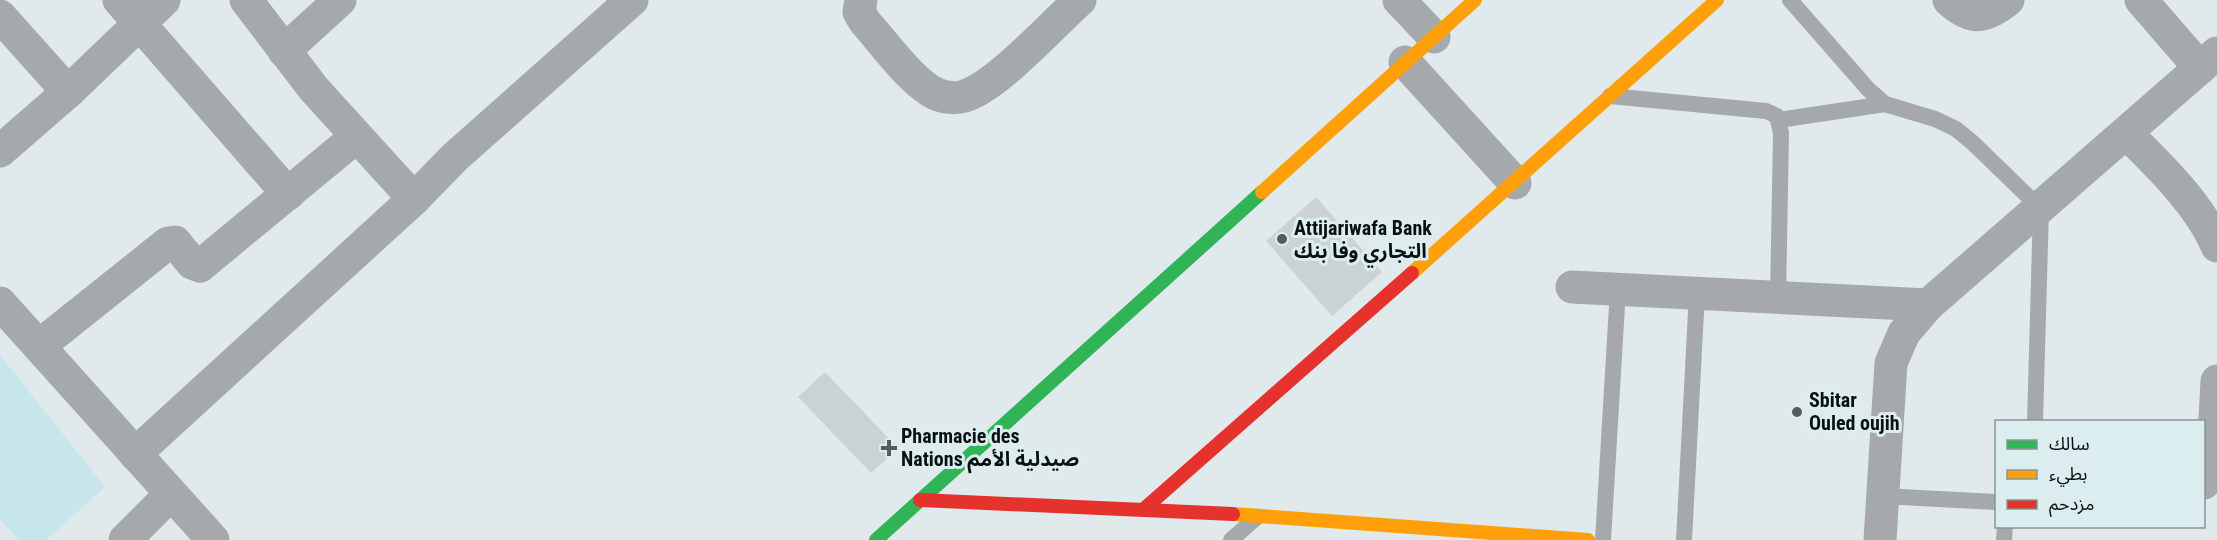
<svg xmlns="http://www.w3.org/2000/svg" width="2217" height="540" font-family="'Roboto Condensed','Noto Sans Arabic',sans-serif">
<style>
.green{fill:#c7e6ec}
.building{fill:#cad2d4}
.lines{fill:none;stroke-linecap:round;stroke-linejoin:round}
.lane{stroke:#a5a9ab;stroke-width:16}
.street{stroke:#a5a9ab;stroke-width:33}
.fast{stroke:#30b455;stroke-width:14}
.slow{stroke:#ff9f0a;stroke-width:14}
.jam{stroke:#e5322d;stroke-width:14}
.poi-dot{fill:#555c5e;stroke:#dcedf0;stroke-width:2}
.labels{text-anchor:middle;stroke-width:6;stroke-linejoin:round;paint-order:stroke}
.poi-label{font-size:20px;font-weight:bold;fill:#0a1011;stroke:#dcedf0;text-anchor:start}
</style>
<rect width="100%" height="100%" fill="#e0eaec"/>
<polygon class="green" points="0,355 105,487 46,540 19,540 0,520"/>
<g class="building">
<polygon points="1316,197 1382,272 1332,316 1266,241"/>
<polygon points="825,372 898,448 871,473 798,397"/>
</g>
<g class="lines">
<g class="lane">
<polyline points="1790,0 1868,89 1885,104 1935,119 1956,129 1973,143 2041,209 2035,422"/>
<polyline points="1610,96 1766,111 1777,116 1781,133 1778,297"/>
<polyline points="1779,120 1885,104"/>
<polyline points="1882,496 1996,502"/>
<polyline points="1231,540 1257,517"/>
<polyline points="1603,540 1618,289"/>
<polyline points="1684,540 1697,293"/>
<polyline points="2004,540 2005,526"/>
</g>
<g class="street">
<polyline points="119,0 288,194"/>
<polyline points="246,0 314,89 414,199 455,157 632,0"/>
<path d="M861,0L859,12L865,22C884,43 911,82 936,94C948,99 961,99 972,93C1003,79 1052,25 1080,0"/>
<polyline points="1399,0 1434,37"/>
<path d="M1949,0C1972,21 1985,18 2008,0"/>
<polyline points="2141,0 2200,68"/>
<polyline points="0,16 68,92"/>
<polyline points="284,51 340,0"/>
<polyline points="1405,62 1515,183"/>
<path d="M2127,134C2158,164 2200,205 2217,246"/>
<polyline points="0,151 68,92 164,0"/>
<polyline points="1572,287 1928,305"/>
<polyline points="0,303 213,540"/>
<polyline points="39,346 168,243 175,242 192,263 200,266 356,137"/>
<polyline points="135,454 414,199"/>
<polyline points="2204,483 2213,456 2217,381"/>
<polyline points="125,540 171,494"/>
<polyline points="1880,540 1891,363 1904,333 1928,305 2217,53"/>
</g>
<polyline class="fast" points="876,540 1262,192"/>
<g class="slow">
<polyline points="1262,192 1475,0"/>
<polyline points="1412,273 1717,0"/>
<polyline points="1233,514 1588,540"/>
</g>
<g class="jam">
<polyline points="920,500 1233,514"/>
<polyline points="1144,509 1412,273"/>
</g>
</g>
<g class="poi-dot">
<circle cx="1282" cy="239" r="6"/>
<circle cx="1797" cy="412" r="6"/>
<path d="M886 439h6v6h6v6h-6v6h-6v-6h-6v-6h6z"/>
</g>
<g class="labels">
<g class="poi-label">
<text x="1294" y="235">Attijariwafa Bank<tspan x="1294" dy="23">التجاري وفا بنك</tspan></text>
<text x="1809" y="407">Sbitar<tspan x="1809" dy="23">Ouled oujih</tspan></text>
<text x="901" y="443">Pharmacie des<tspan x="901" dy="23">Nations صيدلية الأمم</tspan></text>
</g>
</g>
<rect x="1995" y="420" width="210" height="108" fill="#dcedf0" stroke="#889597" stroke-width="1.5"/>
<rect x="2007" y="440" width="30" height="9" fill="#30b455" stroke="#889597" stroke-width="1.5"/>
<text x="2049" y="450" font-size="18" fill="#0a1011">سالك</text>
<rect x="2007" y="470" width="30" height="9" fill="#ff9f0a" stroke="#889597" stroke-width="1.5"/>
<text x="2049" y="480" font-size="18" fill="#0a1011">بطيء</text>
<rect x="2007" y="500" width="30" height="9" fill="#e5322d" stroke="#889597" stroke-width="1.5"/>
<text x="2049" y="510" font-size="18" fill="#0a1011">مزدحم</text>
</svg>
